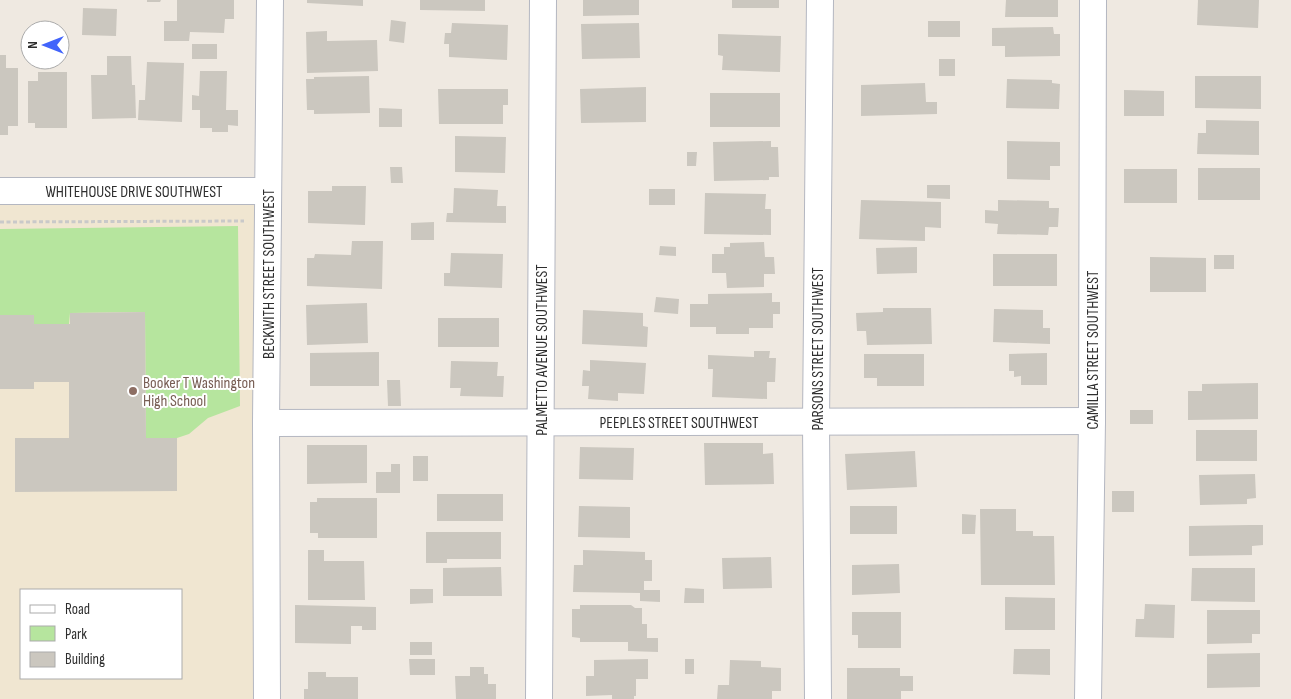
<svg xmlns="http://www.w3.org/2000/svg" width="1291" height="699" font-family="'Sofia Sans Condensed',sans-serif">
<style>
.education{fill:#f0e6d1;fill-rule:evenodd}
.green{fill:#b6e59e}
.building{fill:#cbc7bf}
.lines{fill:none;stroke-linecap:round;stroke-linejoin:round}
.minor-casing{stroke:#b4b7c1;stroke-width:28}
.path{stroke:#c9c9c9;stroke-width:3;stroke-dasharray:4 2.5;stroke-linecap:butt}
.minor{stroke:#fff;stroke-width:26}
.education-dot{fill:#8d6e63;stroke:#fff;stroke-width:2}
.labels{text-anchor:middle;stroke-width:4;stroke-linejoin:round;paint-order:stroke}
.street-label{font-size:16px;fill:#2e2e2e;stroke:#fff}
.education-label{font-size:16px;fill:#785e54;stroke:#fff;text-anchor:start}
</style>
<rect width="100%" height="100%" fill="#efe9e1"/>
<path class="education" d="M0,191H268L263,699H0ZM21,590H181V678H21Z"/>
<polygon class="green" points="238,226 240,406 208,418 189,434 177,438 146,438 145,312 70,313 69,324 34,324 34,315 0,315 0,229"/>
<g class="building">
<polygon points="147,0 161,0 160,2 147,2"/>
<polygon points="177,0 234,0 234,19 225,19 224,33 190,32 189,41 164,41 164,21 177,21"/>
<polygon points="307,0 363,0 363,6 307,3"/>
<polygon points="420,0 485,0 485,11 420,10"/>
<polygon points="583,0 639,0 639,15 583,16"/>
<rect x="732" y="0" width="47" height="8"/>
<polygon points="1006,0 1058,0 1058,17 1005,17"/>
<polygon points="1198,0 1259,0 1258,28 1197,25"/>
<polygon points="83,8 117,9 116,36 82,35"/>
<polygon points="391,20 406,22 404,43 389,41"/>
<rect x="928" y="21" width="32" height="16"/>
<polygon points="452,23 508,25 507,60 449,57 449,44 444,44 445,33 451,33"/>
<polygon points="639,23 640,58 582,59 581,24"/>
<polygon points="1053,27 1054,34 1060,34 1060,56 1005,57 1005,46 992,46 992,28"/>
<polygon points="327,31 327,41 377,40 378,71 307,73 306,32"/>
<polygon points="718,34 781,36 780,72 722,70 723,56 718,55"/>
<rect x="192" y="44" width="25" height="15"/>
<polygon points="0,55 6,55 6,68 18,68 18,126 8,126 8,135 0,135"/>
<polygon points="107,56 131,56 132,85 135,85 136,118 92,119 91,75 107,75"/>
<rect x="939" y="59" width="16" height="17"/>
<polygon points="147,62 184,63 182,122 138,120 139,100 145,100"/>
<polygon points="200,71 227,71 226,110 238,110 238,126 228,125 228,132 212,132 212,128 200,128 200,110 192,110 192,95 199,96"/>
<polygon points="38,72 67,72 67,128 35,128 35,123 28,123 28,81 38,81"/>
<polygon points="369,76 370,113 314,114 314,110 307,110 306,79 314,79 314,77"/>
<polygon points="1195,76 1261,76 1261,109 1195,108"/>
<polygon points="1007,79 1052,80 1052,83 1060,84 1059,109 1006,108"/>
<polygon points="925,83 926,102 937,102 937,114 861,116 861,85"/>
<polygon points="646,87 646,122 581,123 580,89"/>
<polygon points="438,89 508,89 508,105 503,105 503,124 439,124"/>
<polygon points="1124,90 1164,91 1164,116 1124,116"/>
<rect x="710" y="93" width="70" height="34"/>
<polygon points="379,108 402,109 402,127 379,127"/>
<polygon points="1206,120 1259,121 1259,155 1197,154 1198,133 1206,133"/>
<polygon points="455,136 506,137 505,173 455,172"/>
<polygon points="771,141 771,147 778,147 779,177 769,177 769,180 714,181 713,142"/>
<polygon points="1007,141 1060,142 1060,166 1050,166 1050,180 1007,179"/>
<polygon points="687,152 697,152 696,166 687,166"/>
<polygon points="390,167 402,167 403,183 391,183"/>
<rect x="1198" y="168" width="62" height="32"/>
<rect x="1124" y="169" width="53" height="34"/>
<polygon points="927,185 950,185 950,199 927,198"/>
<polygon points="332,186 366,186 365,225 308,223 308,191 332,191"/>
<polygon points="454,188 498,190 497,206 506,206 506,223 446,222 447,213 453,213"/>
<rect x="649" y="189" width="26" height="16"/>
<polygon points="705,193 766,194 765,209 771,209 771,235 704,234"/>
<polygon points="861,200 941,202 941,228 925,227 925,241 859,239"/>
<polygon points="998,200 1049,201 1049,208 1059,208 1058,227 1049,227 1048,235 997,234 998,224 985,223 985,210 998,211"/>
<polygon points="434,222 434,240 411,240 411,223"/>
<polygon points="352,241 383,241 382,289 307,286 307,258 314,258 315,254 351,255"/>
<polygon points="764,242 765,257 774,257 775,274 764,274 764,287 727,288 726,273 712,273 712,254 724,254 724,247 730,247 730,243"/>
<polygon points="660,246 676,247 676,256 659,255"/>
<polygon points="917,247 917,273 877,274 876,248"/>
<polygon points="451,253 503,254 502,288 444,286 444,273 450,273"/>
<rect x="993" y="254" width="64" height="32"/>
<rect x="1214" y="255" width="20" height="14"/>
<polygon points="1150,257 1206,258 1206,292 1150,292"/>
<polygon points="772,293 772,302 780,302 780,314 773,314 773,328 749,328 749,334 716,334 716,327 690,327 690,304 708,304 708,294"/>
<polygon points="656,297 679,299 678,314 654,312"/>
<polygon points="367,303 368,343 307,345 306,305"/>
<polygon points="883,308 931,308 932,344 867,345 866,331 857,331 856,313 883,312"/>
<polygon points="994,309 1043,310 1043,328 1050,328 1050,344 993,342"/>
<polygon points="583,310 643,313 643,326 648,327 647,347 582,344"/>
<polygon points="145,312 146,438 177,438 177,491 15,492 15,438 69,438 69,382 34,382 34,389 0,389 0,315 34,315 34,324 70,324 70,313"/>
<rect x="438" y="318" width="61" height="29"/>
<polygon points="754,351 770,351 769,358 776,358 775,382 767,382 767,399 712,397 713,369 708,369 708,355 754,357"/>
<polygon points="379,352 379,386 310,386 310,353"/>
<polygon points="1047,353 1047,385 1021,385 1021,376 1014,377 1014,371 1009,371 1009,354"/>
<polygon points="864,354 924,354 924,386 877,386 877,378 864,378"/>
<polygon points="590,360 646,363 644,394 618,393 618,401 588,399 589,386 582,386 583,370 590,371"/>
<polygon points="451,361 498,362 497,376 504,376 503,397 460,396 461,388 450,388"/>
<polygon points="387,380 400,380 401,406 388,406"/>
<polygon points="1258,383 1258,419 1188,420 1188,391 1202,391 1202,384"/>
<rect x="1130" y="410" width="23" height="14"/>
<rect x="1196" y="430" width="61" height="31"/>
<polygon points="704,443 763,443 763,454 773,453 774,484 705,485"/>
<polygon points="307,445 367,445 367,483 307,484"/>
<polygon points="580,447 634,448 633,480 579,479"/>
<polygon points="915,451 917,487 847,490 845,454"/>
<rect x="413" y="456" width="15" height="25"/>
<polygon points="391,464 400,464 400,493 376,493 376,472 391,472"/>
<polygon points="1255,474 1256,498 1247,499 1247,504 1200,505 1199,475"/>
<rect x="1112" y="491" width="22" height="21"/>
<rect x="437" y="494" width="66" height="27"/>
<polygon points="317,498 377,498 377,538 318,538 318,533 310,533 310,502 317,502"/>
<polygon points="579,506 630,507 630,538 578,537"/>
<rect x="850" y="506" width="47" height="28"/>
<polygon points="980,509 1016,509 1016,531 1033,531 1033,536 1054,536 1055,585 981,585"/>
<polygon points="962,514 976,515 975,534 962,534"/>
<polygon points="1249,525 1263,525 1263,545 1252,546 1252,555 1189,556 1189,526"/>
<polygon points="426,532 501,532 501,559 447,559 447,563 426,563"/>
<polygon points="308,550 324,550 324,561 364,561 365,600 308,600"/>
<polygon points="583,550 645,552 645,560 652,560 652,581 644,581 644,590 660,590 660,602 640,601 640,593 573,592 574,565 583,565"/>
<polygon points="771,557 772,588 723,589 722,558"/>
<polygon points="899,564 900,593 852,595 852,565"/>
<polygon points="501,567 502,596 443,596 443,568"/>
<polygon points="1192,568 1255,568 1255,602 1191,601"/>
<polygon points="685,588 704,589 704,603 684,603"/>
<polygon points="410,589 433,589 433,603 410,604"/>
<polygon points="1005,597 1055,598 1055,630 1005,630"/>
<polygon points="1145,604 1175,605 1174,638 1135,637 1136,619 1144,619"/>
<polygon points="295,605 376,607 376,630 362,630 362,626 351,626 351,644 295,643"/>
<polygon points="580,605 631,605 635,608 642,608 642,624 647,624 647,638 658,638 658,652 628,651 628,642 580,642 580,638 572,637 572,609 580,609"/>
<polygon points="1207,610 1260,610 1260,634 1252,634 1252,643 1207,644"/>
<polygon points="852,612 901,612 901,648 858,648 858,635 852,635"/>
<rect x="410" y="642" width="22" height="13"/>
<polygon points="1014,649 1050,649 1050,675 1013,674"/>
<polygon points="1260,653 1260,687 1207,688 1207,654"/>
<polygon points="409,659 435,659 435,675 410,675"/>
<polygon points="648,659 648,679 636,679 636,696 634,696 634,699 612,699 612,695 586,696 586,676 594,676 594,660"/>
<rect x="685" y="659" width="9" height="15"/>
<polygon points="730,660 761,661 761,667 781,668 781,691 772,691 772,699 717,699 718,685 729,685"/>
<polygon points="470,667 484,667 484,674 488,674 488,684 496,684 496,699 456,699 455,676 470,676"/>
<polygon points="847,668 900,668 900,676 913,676 913,691 901,691 901,699 847,699"/>
<polygon points="308,672 326,672 326,677 358,677 358,699 304,699 304,689 308,689"/>
</g>
<g class="lines">
<defs>
<g id="minor">
<polyline points="0,191 268,191"/>
<polyline points="266,423 1092,421"/>
<polyline points="267,699 266,423 270,0"/>
<polyline points="539,699 543,0"/>
<polyline points="818,699 816,422 820,0"/>
<polyline points="1088,699 1092,421 1093,0"/>
</g>
</defs>
<use href="#minor" class="minor-casing"/>
<polyline class="path" points="0,222 244,221"/>
<use href="#minor" class="minor"/>
</g>
<circle class="education-dot" cx="133" cy="391" r="5"/>
<g class="labels">
<g class="street-label">
<text x="134" y="197">WHITEHOUSE DRIVE SOUTHWEST</text>
<text transform="translate(268 274) rotate(-90)" y="6">BECKWITH STREET SOUTHWEST</text>
<text transform="translate(817 349) rotate(-90)" y="6">PARSONS STREET SOUTHWEST</text>
<text transform="translate(541 350) rotate(-90)" y="6">PALMETTO AVENUE SOUTHWEST</text>
<text transform="translate(1092 350) rotate(-90)" y="6">CAMILLA STREET SOUTHWEST</text>
<text x="679" y="428">PEEPLES STREET SOUTHWEST</text>
</g>
<g class="education-label">
<text x="143" y="388">Booker T Washington<tspan x="143" dy="18">High School</tspan></text>
</g>
</g>
<rect x="20" y="589" width="162" height="90" fill="#ffffff" stroke="#ababab"/>
<rect x="30" y="605" width="25" height="8" fill="#ffffff" stroke="#ababab"/>
<text x="65" y="614" font-size="15" fill="#2e2e2e">Road</text>
<rect x="30" y="626" width="25" height="15" fill="#b6e59e" stroke="#ababab"/>
<text x="65" y="639" font-size="15" fill="#2e2e2e">Park</text>
<rect x="30" y="652" width="25" height="15" fill="#cbc7bf" stroke="#ababab"/>
<text x="65" y="664" font-size="15" fill="#2e2e2e">Building</text>
<g transform="translate(45 45) rotate(270)"><circle r="24" fill="#ffffff" stroke="#ababab"/>
<path d="M0-4L9 19L0 12L-9 19Z" fill="#4264fb"/>
<text y="-8" font-size="14" font-weight="bold" text-anchor="middle" fill="#2e2e2e">N</text>
</g>
</svg>
